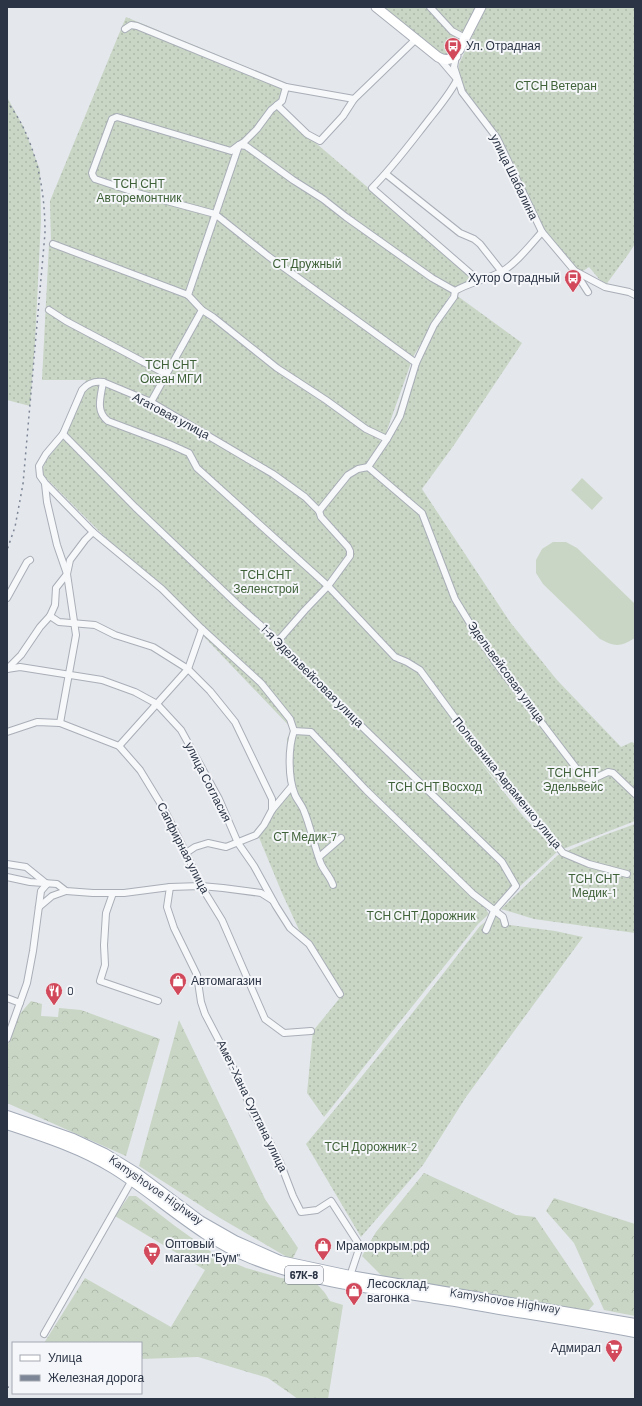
<svg xmlns="http://www.w3.org/2000/svg" width="642" height="1406" font-family="Barlow,sans-serif">
<style>
.grass{fill:#c9d6c5}
.forest{fill:url(#forest-crowns)}
.garden{fill:url(#garden-dots)}
.lines{fill:none;stroke-linecap:round;stroke-linejoin:round}
.minor-casing{stroke:#a9aeb7;stroke-width:8}
.secondary-casing{stroke:#a9aeb7;stroke-width:11}
.primary-casing{stroke:#a3abb8;stroke-width:12}
.minor{stroke:#f7f8fa;stroke-width:6}
.secondary{stroke:#fff;stroke-width:9}
.primary{stroke:#fff;stroke-width:10}
.rail{stroke:#7d8696;stroke-width:1.5;stroke-dasharray:2 4;stroke-linecap:butt}
.labels{text-anchor:middle;stroke-width:4;stroke-linejoin:round;paint-order:stroke}
.shield{fill:#f4f6f9;stroke:#676e7b;stroke-width:1}
.shield-label{font-size:11px;font-weight:bold;fill:#2b3445}
.poi-label{font-size:12px;fill:#2b3445;stroke:#f4f6f9;text-anchor:start}
.park-label{font-size:12px;fill:#3f6138;stroke:#f4f6f9}
.street-label{font-size:12px;fill:#2b3445;stroke:#f4f6f9}
</style>
<defs>
<pattern id="forest-crowns" width="20" height="18" patternUnits="userSpaceOnUse"><rect width="20" height="18" fill="#c9d6c5"/><path d="M2 6a3 3 0 1 1 6 0M12 15a3 3 0 1 1 6 0" fill="none" stroke="#adb8ab"/></pattern>
<pattern id="garden-dots" width="8" height="8" patternUnits="userSpaceOnUse"><rect width="8" height="8" fill="#c9d6c5"/><path d="M2 2h.1M6 6h.1" fill="none" stroke="#adb8ab" stroke-width="1.8" stroke-linecap="round"/></pattern>
</defs>
<rect width="100%" height="100%" fill="#e4e7ec"/>
<g class="grass">
<polygon points="582,478 603,498 592,510 571,490"/>
<path d="M553,542H566L577,548L634,603L635,638C620,647 615,647 600,639L543,584L536,573V560L542,549Z"/>
</g>
<g class="forest">
<polygon points="31,1001 42,1004 41,1016 58,1017 59,1008 81,1010 160,1039 126,1156 7,1103 7,1047 18,1016"/>
<polygon points="179,1020 265,1199 298,1248 292,1260 220,1218 139,1166"/>
<polygon points="424,1173 516,1215 535,1217 594,1304 586,1313 383,1277 362,1256 376,1232"/>
<polygon points="129,1196 136,1196 175,1226 217,1256 246,1268 281,1278 317,1284 325,1293 330,1301 343,1305 328,1399 298,1399 268,1378 198,1357 141,1359 141,1343 44,1343 85,1278 171,1327 205,1270 115,1216"/>
<polygon points="554,1198 635,1224 635,1316 604,1310 574,1243 546,1211"/>
</g>
<g class="garden">
<polygon points="376,7 480,7 459,50 450,59 438,57"/>
<polygon points="486,7 635,7 635,244 627,256 605,286 589,267 583,271 572,270 554,249 496,140 457,81 459,64"/>
<polygon points="126,17 286,83 280,99 274,103 234,152 187,293 51,242 50,201"/>
<polygon points="7,97 24,128 40,170 41,220 35,342 30,406 7,400"/>
<path d="M276,109L475,279L452,292L413,357L385,436C320,401 261,353 202,308L192,294L241,149Z"/>
<path d="M49,244L187,297L199,310L283,376L384,443L395,416L415,358L456,295L522,343L454,445L422,489L510,622L557,680L621,747L632,742L635,744V821L558,851L480,762L523,816L557,852L492,912L387,813L445,871L485,908L489,914L478,924L324,1117L307,1093L313,1031L339,999L300,932L282,893L258,835L289,787L287,764V738L294,731L189,621L42,474C43,459 57,450 63,437C73,419 80,399 86,380H42Z"/>
<polygon points="635,824 635,933 534,919 501,909 558,855 602,836"/>
<path d="M495,914L502,918L503,924L555,931L583,937L466,1097L423,1165L361,1237L306,1144C366,1073 423,1000 480,926Z"/>
</g>
<g class="lines">
<defs>
<g id="minor">
<polyline points="430,7 452,31 465,38"/>
<polyline points="125,29 131,25 137,26 286,87 354,99 415,40"/>
<polyline points="456,56 454,67 462,92 497,138 542,232 574,270 588,292"/>
<polyline points="439,58 456,78"/>
<path d="M457,80C449,95 438,108 427,122C409,145 392,168 372,188L478,280"/>
<polyline points="277,105 307,134 320,141 343,116 354,99"/>
<polyline points="386,174 460,233 474,239 480,244 502,272"/>
<path d="M542,232C531,244 516,264 501,272C486,280 470,282 455,291L454,297L434,325L416,363L400,416L387,439L368,467L422,513L455,599L474,630L496,663L583,777L591,780L608,772L613,773L635,794"/>
<polyline points="53,244 188,295"/>
<polyline points="575,271 605,287 629,292 635,295"/>
<polyline points="49,310 66,321 166,374"/>
<polyline points="202,310 213,317 277,368 326,400 366,429 387,439"/>
<polyline points="416,363 268,256 215,214 137,193 95,179 93,176 92,173 112,119 117,117 231,151 239,145 246,146 293,180 323,199 346,217 432,278 455,291"/>
<path d="M103,382C101,397 95,411 108,421L169,444L189,453L197,468L328,586L395,657L407,662L420,670L486,760L563,853L589,864L627,874"/>
<polyline points="151,402 202,310 188,295 239,145 244,142 257,129 271,110 282,101 286,87"/>
<polyline points="63,434 135,507 238,605 278,641 322,688 502,862 516,886 494,911 486,930"/>
<polyline points="45,484 47,502 57,545 67,574 76,635 60,723"/>
<polyline points="319,511 348,475 358,469 368,467"/>
<polyline points="7,598 27,562 30,560"/>
<polyline points="50,616 59,622 95,625 115,635 153,647 188,669 210,691 235,722 272,799 272,810"/>
<path d="M278,641L305,610L328,586L350,556V551L348,547L321,517L319,511L305,497L273,474L151,402L103,382C94,381 88,383 82,390L63,434L46,454L39,466L40,476L45,483L93,532L162,589L202,629L261,683L290,719L294,731"/>
<polyline points="7,669 20,667 102,680 135,692 157,704 181,730 219,799 238,843 254,866 276,906 290,928 309,944 340,994"/>
<polyline points="7,669 21,655 40,627 50,616 55,605 56,588 67,574 70,560 85,540 93,532"/>
<polyline points="294,731 311,732 366,790 473,894 503,917 505,924"/>
<path d="M294,731C288,748 288,778 295,795C297,800 302,805 304,811C311,828 314,846 321,864C324,871 330,876 333,885"/>
<polyline points="7,732 37,722 60,723 119,746 140,770 165,811 186,853 201,886 222,920 265,1019 284,1033 311,1031"/>
<polyline points="119,746 188,669 202,629"/>
<polyline points="186,853 195,847 208,843 226,847 256,835 264,825 272,810 292,786"/>
<polyline points="319,857 341,838"/>
<polyline points="7,864 26,867 47,884"/>
<polyline points="7,877 30,882 57,884 66,891 93,893 124,893 170,887 201,886 223,888 261,893 272,900"/>
<polyline points="170,887 167,907 174,928 197,975 201,1002 205,1014 238,1077 253,1114 265,1133 280,1162 293,1196 301,1212 317,1210 331,1201 360,1246 350,1276"/>
<polyline points="113,893 106,913 104,945 105,965 100,981 158,1001"/>
<polyline points="39,907 52,896 66,891"/>
<polyline points="7,998 20,1003"/>
<polyline points="7,1039 27,983 33,951 41,891 47,884"/>
<polyline points="44,1334 132,1180"/>
</g>
<g id="secondary">
<path d="M376,7L438,57C445,61 449,60 456,56"/>
<polyline points="459,50 481,7"/>
</g>
<g id="primary">
<polyline points="7,1116 73,1139 105,1154 136,1173 200,1221 235,1241 280,1261 350,1276 635,1324"/>
<path d="M7,1124C43,1136 81,1148 113,1168C160,1197 199,1237 251,1258C307,1281 375,1289 435,1298C465,1302 495,1309 525,1313C562,1319 598,1325 635,1332"/>
</g>
</defs>
<use href="#minor" class="minor-casing"/>
<use href="#secondary" class="secondary-casing"/>
<use href="#primary" class="primary-casing"/>
<use href="#minor" class="minor"/>
<use href="#secondary" class="secondary"/>
<use href="#primary" class="primary"/>
<g class="rail">
<path d="M7,101C12,109 18,117 22,125C39,159 45,195 45,233L23,484L15,527L7,550"/>
<polyline points="7,1387 13,1388"/>
</g>
</g>
<defs>
<symbol id="bus-pin" viewBox="-11 -11 22 30"><path d="M0 17L-7.5 6A9.5 9.5 0 1 1 7.5 6Z" fill="#d1495b" stroke="#f4f6f9"/><path d="M-5-6H5V4H4V6H2V4H-2V6H-4V4H-5ZM-3.5-4V0h7V-4ZM-3.5 1.2v1.5H-2V1.2ZM2 1.2v1.5H3.5V1.2Z" fill="#fff"/></symbol>
<symbol id="shop-pin" viewBox="-11 -11 22 30"><path d="M0 17L-7.5 6A9.5 9.5 0 1 1 7.5 6Z" fill="#d1495b" stroke="#f4f6f9"/><path d="M-5-2.5h2.3a2.7 3.5 0 0 1 5.4 0H5L5.5 6h-11ZM-1.5-2.5h3a1.5 2.3 0 0 0-3 0Z" fill="#fff"/></symbol>
<symbol id="restaurant-pin" viewBox="-11 -11 22 30"><path d="M0 17L-7.5 6A9.5 9.5 0 1 1 7.5 6Z" fill="#d1495b" stroke="#f4f6f9"/><path d="M-5-6h1v4h1v-4h1v4h1v-4h1v5L-1.5 .5V6h-2V.5L-5-1ZM5-6V6H3V1.5H1.5Q1.5-4 5-6Z" fill="#fff"/></symbol>
<symbol id="supermarket-pin" viewBox="-11 -11 22 30"><path d="M0 17L-7.5 6A9.5 9.5 0 1 1 7.5 6Z" fill="#d1495b" stroke="#f4f6f9"/><path d="M-6-5.5h2.5l.6 2H6L4.5 2H-2.5L-4.4-4H-6ZM-1.5 3.2a1.3 1.3 0 1 0 .1 0ZM3 3.2a1.3 1.3 0 1 0 .1 0Z" fill="#fff"/></symbol>
</defs>
<g fill-rule="evenodd">
<use href="#bus-pin" x="443" y="36" width="20" height="27"/>
<use href="#bus-pin" x="563" y="268" width="20" height="27"/>
<use href="#shop-pin" x="168" y="971" width="20" height="27"/>
<use href="#restaurant-pin" x="44" y="981" width="20" height="27"/>
<use href="#shop-pin" x="313" y="1236" width="20" height="27"/>
<use href="#supermarket-pin" x="142" y="1241" width="20" height="27"/>
<use href="#shop-pin" x="344" y="1281" width="20" height="27"/>
<use href="#supermarket-pin" x="604" y="1338" width="20" height="27"/>
</g>
<g class="labels">
<rect class="shield" x="285" y="1266" width="38" height="18" rx="3"/>
<g class="shield-label">
<text x="304" y="1279">67К-8</text>
</g>
<g class="poi-label">
<text x="466" y="50">Ул. Отрадная</text>
<text x="560" y="282" text-anchor="end">Хутор Отрадный</text>
<text x="191" y="985">Автомагазин</text>
<text x="67" y="995">0</text>
<text x="165" y="1248">Оптовый<tspan x="165" dy="14">магазин "Бум"</tspan></text>
<text x="336" y="1250">Мраморкрым.рф</text>
<text x="367" y="1288">Лесосклад,<tspan x="367" dy="14">вагонка</tspan></text>
<text x="601" y="1352" text-anchor="end">Адмирал</text>
</g>
<g class="park-label">
<text x="556" y="90">СТСН Ветеран</text>
<text x="139" y="188">ТСН СНТ<tspan x="139" dy="14">Авторемонтник</tspan></text>
<text x="307" y="268">СТ Дружный</text>
<text x="171" y="369">ТСН СНТ<tspan x="171" dy="14">Океан МГИ</tspan></text>
<text x="266" y="579">ТСН СНТ<tspan x="266" dy="14">Зеленстрой</tspan></text>
<text x="573" y="777">ТСН СНТ<tspan x="573" dy="14">Эдельвейс</tspan></text>
<text x="435" y="791">ТСН СНТ Восход</text>
<text x="305" y="841">СТ Медик-7</text>
<text x="594" y="883">ТСН СНТ<tspan x="594" dy="14">Медик-1</tspan></text>
<text x="421" y="920">ТСН СНТ Дорожник</text>
<text x="371" y="1151">ТСН Дорожник-2</text>
</g>
<g class="street-label">
<text transform="translate(514 177) rotate(64)" y="4">улица Шабалина</text>
<text transform="translate(171 416) rotate(28)" y="4">Агатовая улица</text>
<text transform="translate(506 672) rotate(54)" y="4">Эдельвейсовая улица</text>
<text transform="translate(312 676) rotate(45)" y="4">1-я Эдельвейсовая улица</text>
<text transform="translate(208 782) rotate(63)" y="4">улица Согласия</text>
<text transform="translate(507 783) rotate(51)" y="4">Полковника Авраменко улица</text>
<text transform="translate(183 848) rotate(63)" y="4">Сапфирная улица</text>
<text transform="translate(252 1106) rotate(64)" y="4">Амет-Хана Султана улица</text>
<text transform="translate(156 1190) rotate(35)" y="4">Kamyshovoe Highway</text>
<text transform="translate(505 1301) rotate(9)" y="4">Kamyshovoe Highway</text>
</g>
</g>
<rect width="642" height="1406" fill="none" stroke="#2b3445" stroke-width="16"/>
<rect x="12" y="1342" width="130" height="52" fill="#f4f6f9" stroke="#a4a8b1"/>
<rect x="20" y="1355" width="20" height="6" fill="#ffffff" stroke="#a4a8b1"/>
<text x="48" y="1362" font-size="12" fill="#2b3445">Улица</text>
<rect x="20" y="1375" width="20" height="6" fill="#7d8696" stroke="#a4a8b1"/>
<text x="48" y="1382" font-size="12" fill="#2b3445">Железная дорога</text>
</svg>
